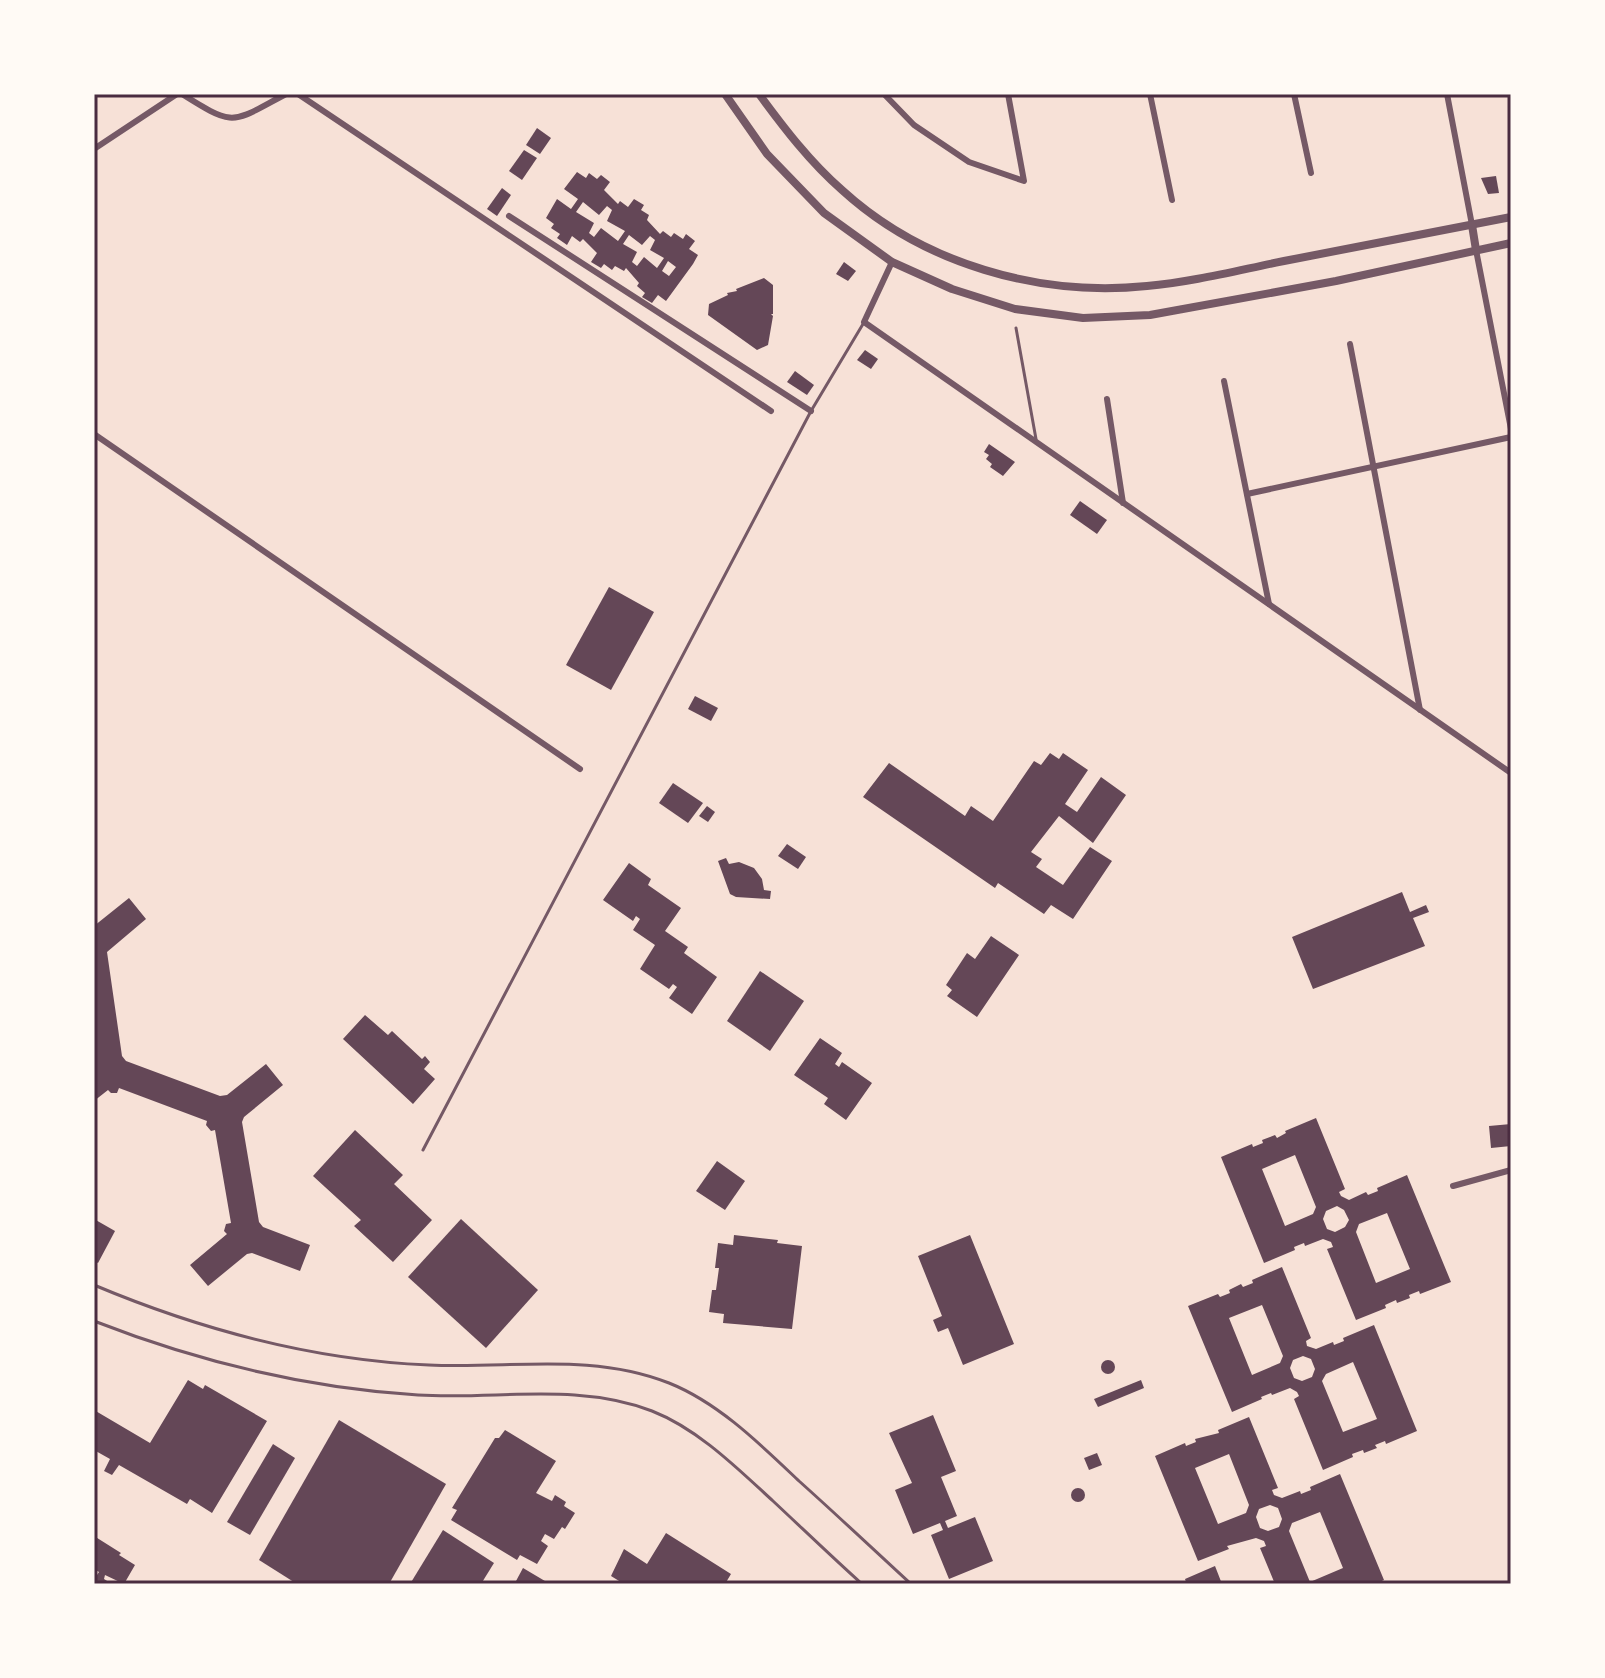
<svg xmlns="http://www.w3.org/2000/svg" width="1605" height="1678" font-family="'Fira Sans',sans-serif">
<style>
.building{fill:#644757;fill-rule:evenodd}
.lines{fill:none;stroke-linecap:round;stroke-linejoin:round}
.service{stroke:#755966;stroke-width:3}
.minor{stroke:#755966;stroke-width:6}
.tertiary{stroke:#755966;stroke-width:8}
.neatline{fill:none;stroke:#4a2c40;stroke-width:3}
</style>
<rect width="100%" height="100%" fill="#f7e1d7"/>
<g class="building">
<polygon points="537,128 551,138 540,154 526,145"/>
<polygon points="524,150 537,158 522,180 509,171"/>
<path d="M577,172L586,178L589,173L597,179L601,175L610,182L604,190L618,204L620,201L628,207L634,199L644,205L641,210L649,215L647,220L660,234L663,231L671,237L674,233L683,239L686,234L695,241L689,249L698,255L693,264L666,301L658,295L652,303L642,297L645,293L637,286L639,283L626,268L624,271L615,266L612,270L604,264L601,268L591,262L597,253L583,239L580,242L572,236L567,245L557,238L560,234L551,228L554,224L546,218L557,199L571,209L578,199L564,189ZM583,202L599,215L607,206L612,210L607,221L625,231L618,241L601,228L594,237L589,233L594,223L576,212ZM629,235L642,245L650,236L655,240L650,250L664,258L657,268L644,257L637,266L632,262L637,252L623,244ZM668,261L676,267L669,276L662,271Z"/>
<polygon points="1496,176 1499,193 1488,194 1481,178"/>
<polygon points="502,188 511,195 497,216 487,209"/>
<polygon points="844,262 856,271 848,281 836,274"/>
<polygon points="764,278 773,285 773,314 771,314 773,316 768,345 757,350 708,315 709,304 728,295 727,293 737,291 736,289"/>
<polygon points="865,350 878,359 871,369 857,360"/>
<polygon points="795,371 814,385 807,395 787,382"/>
<polygon points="989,444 1015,462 1003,476 990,467 992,464 986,459 989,455 984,452"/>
<polygon points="1080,501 1107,520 1097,534 1070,515"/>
<polygon points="609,587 654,612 611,690 566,665"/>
<polygon points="695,696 718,708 711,721 688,709"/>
<polygon points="1050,753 1059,759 1063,753 1088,770 1065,804 1077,812 1101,777 1126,795 1093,843 1059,816 1031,852 1042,859 1036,867 1063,885 1090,847 1112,861 1073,919 1051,905 1044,914 998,883 995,888 863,797 889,763 965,816 971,806 993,821 1034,761 1041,765"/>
<polygon points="673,783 703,803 688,823 659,803"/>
<polygon points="707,806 715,812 708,822 699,816"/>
<polygon points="787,844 806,857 798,869 778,856"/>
<polygon points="726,858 729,864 739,862 754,868 762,879 764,890 771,891 770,899 736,897 730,894 718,861"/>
<polygon points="629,863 651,879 648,885 681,908 665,931 688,947 684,953 717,977 692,1014 669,998 677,987 673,984 669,989 640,969 655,945 633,930 640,919 636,916 633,921 603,900"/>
<polygon points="1402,892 1410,912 1426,905 1429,912 1413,918 1425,946 1313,989 1292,937"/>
<polygon points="129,898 146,919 107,952 122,1056 126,1061 220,1096 227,1095 266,1064 283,1085 244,1117 242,1122 259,1222 263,1227 310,1245 300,1271 252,1253 247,1254 208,1286 190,1265 227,1234 224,1231 226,1224 231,1223 215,1130 211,1131 206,1125 207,1121 119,1088 117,1093 111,1093 108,1090 94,1101 94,926"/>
<polygon points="991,936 1019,955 977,1017 947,996 952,990 946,985 967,953 975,959"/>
<polygon points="760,971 804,1001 770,1051 727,1021"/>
<polygon points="365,1015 388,1035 392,1031 422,1059 425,1056 430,1062 424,1069 435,1079 413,1104 343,1039"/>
<polygon points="820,1038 842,1053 835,1064 839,1067 842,1062 872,1083 846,1120 824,1104 828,1098 794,1075"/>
<path d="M1316,1118L1345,1189L1339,1192L1341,1196L1349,1200L1366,1192L1368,1195L1378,1191L1377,1188L1407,1175L1451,1282L1420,1294L1419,1291L1409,1295L1410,1298L1397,1303L1396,1300L1385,1305L1386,1308L1356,1320L1327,1249L1333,1247L1331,1242L1323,1239L1305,1246L1304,1243L1294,1247L1295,1250L1264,1263L1221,1157L1252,1144L1253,1147L1263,1143L1262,1140L1275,1135L1277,1138L1286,1133L1285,1131ZM1295,1155L1316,1207L1313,1214L1285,1226L1262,1169ZM1337,1206L1344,1210L1349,1220L1345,1227L1335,1232L1327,1229L1323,1219L1326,1211ZM1387,1213L1410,1269L1376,1283L1356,1232L1359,1224Z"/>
<polygon points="1511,1124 1511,1146 1491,1148 1489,1126"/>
<polygon points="355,1130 403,1175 394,1184 432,1220 393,1262 354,1226 361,1220 313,1176"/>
<polygon points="717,1161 745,1181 725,1210 696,1191"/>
<polygon points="94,1219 115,1231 98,1263 94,1261"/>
<polygon points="461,1219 538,1290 486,1348 408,1277"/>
<polygon points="734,1235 778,1240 777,1243 802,1246 792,1329 723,1323 724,1314 709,1312 712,1290 716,1290 719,1268 715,1268 718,1243 733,1245"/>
<polygon points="970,1235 1014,1344 963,1365 948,1328 938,1332 933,1320 942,1316 918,1256"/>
<path d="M1282,1267L1311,1338L1306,1341L1307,1346L1316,1349L1333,1342L1334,1345L1344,1341L1343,1338L1374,1325L1417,1431L1386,1444L1385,1441L1375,1445L1377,1448L1364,1453L1363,1450L1352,1454L1353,1457L1323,1470L1294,1399L1299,1396L1297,1392L1290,1388L1272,1395L1271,1393L1261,1397L1262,1399L1232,1412L1188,1306L1218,1294L1220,1297L1230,1293L1229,1290L1241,1284L1243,1287L1253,1283L1252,1280ZM1262,1305L1283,1356L1280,1363L1252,1375L1229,1318ZM1303,1356L1311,1359L1315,1369L1312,1377L1302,1381L1294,1378L1290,1368L1293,1360ZM1353,1362L1377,1419L1343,1432L1322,1381L1326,1374Z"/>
<circle cx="1108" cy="1367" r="7"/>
<polygon points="188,1380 203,1389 205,1385 267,1421 212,1513 190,1499 187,1504 119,1465 112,1475 104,1471 110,1459 94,1450 94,1410 150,1443"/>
<polygon points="1141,1380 1144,1388 1098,1407 1094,1399"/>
<polygon points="933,1415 956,1471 941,1477 957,1516 945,1521 948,1528 975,1517 993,1561 949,1579 931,1535 943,1530 940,1523 913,1534 895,1490 912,1483 889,1433"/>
<path d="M1249,1417L1278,1488L1272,1490L1274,1495L1282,1498L1300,1491L1301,1494L1311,1490L1310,1487L1340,1474L1384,1580L1375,1584H1275L1260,1548L1266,1546L1264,1541L1256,1538L1227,1546L1229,1549L1198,1561L1155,1456L1185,1443L1186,1446L1196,1442L1195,1439L1219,1433L1218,1430ZM1229,1454L1249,1505L1246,1513L1218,1524L1195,1468ZM1270,1505L1278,1508L1282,1519L1279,1527L1268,1531L1260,1528L1256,1517L1259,1509ZM1320,1512L1343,1568L1310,1582L1289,1531L1292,1523Z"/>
<polygon points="339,1420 446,1484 389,1584 297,1584 259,1560"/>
<polygon points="505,1430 556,1461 536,1493 552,1501 555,1495 566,1502 564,1506 575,1513 565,1529 562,1527 554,1539 545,1534 541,1541 548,1546 537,1564 520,1555 517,1560 451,1520 457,1510 452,1508 495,1438 499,1438"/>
<polygon points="273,1444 295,1458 250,1535 227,1522"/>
<polygon points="1097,1453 1102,1465 1089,1470 1084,1458"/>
<circle cx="1078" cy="1495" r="7"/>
<polygon points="443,1530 494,1563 481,1584 410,1584"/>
<polygon points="666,1533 731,1574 725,1584 624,1584 611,1576 624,1549 647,1564"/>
<polygon points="94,1536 121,1553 119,1555 135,1565 124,1584 105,1575 104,1579 112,1584 94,1584 94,1573 97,1575 99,1572 94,1569"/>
<polygon points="1215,1566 1222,1584 1180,1584 1186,1582 1185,1579"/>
<polygon points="523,1568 550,1584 521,1584 516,1581"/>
</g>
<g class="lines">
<g class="service">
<polyline points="1016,328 1036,439"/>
<polyline points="423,1150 811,411 863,324"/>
<path d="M94,1285C201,1330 313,1360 429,1365C510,1369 591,1352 669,1383C719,1403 761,1445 799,1481C837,1515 874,1550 911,1584"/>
<path d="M94,1321C199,1362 305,1388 418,1395C497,1400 576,1382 652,1411C698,1429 737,1468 773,1501C803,1529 832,1557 862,1584"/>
</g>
<g class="minor">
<path d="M182,94C236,128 231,123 286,94"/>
<polyline points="298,94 771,411"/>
<polyline points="884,94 914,125 969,162 1024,181 1008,94"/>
<polyline points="1150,94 1172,200"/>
<polyline points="1294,94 1311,173"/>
<polyline points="1447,94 1472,225"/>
<polyline points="94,149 177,94"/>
<polyline points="509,216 811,411"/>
<polyline points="1476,250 1511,429"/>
<polyline points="892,262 864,322 1511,773"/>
<polyline points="1350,344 1420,710"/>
<polyline points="1224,381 1269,604"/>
<polyline points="1107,399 1123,503"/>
<polyline points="94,434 580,769"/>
<polyline points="1247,494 1511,437"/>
<polyline points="1453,1186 1511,1170"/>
</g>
<g class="tertiary">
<polyline points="725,94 767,154 824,213 892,262 952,289 1015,309 1083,318 1150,315 1336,281 1511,243"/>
<path d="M759,94C784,128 810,162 842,190C923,264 1039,297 1147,286C1193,282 1239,270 1284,261C1360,246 1435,232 1511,217"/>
<polyline points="1472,225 1476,250"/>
</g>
</g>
<rect width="1605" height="1678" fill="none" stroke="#fffaf5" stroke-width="192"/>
<rect x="96" y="96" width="1413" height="1486" class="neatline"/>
</svg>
